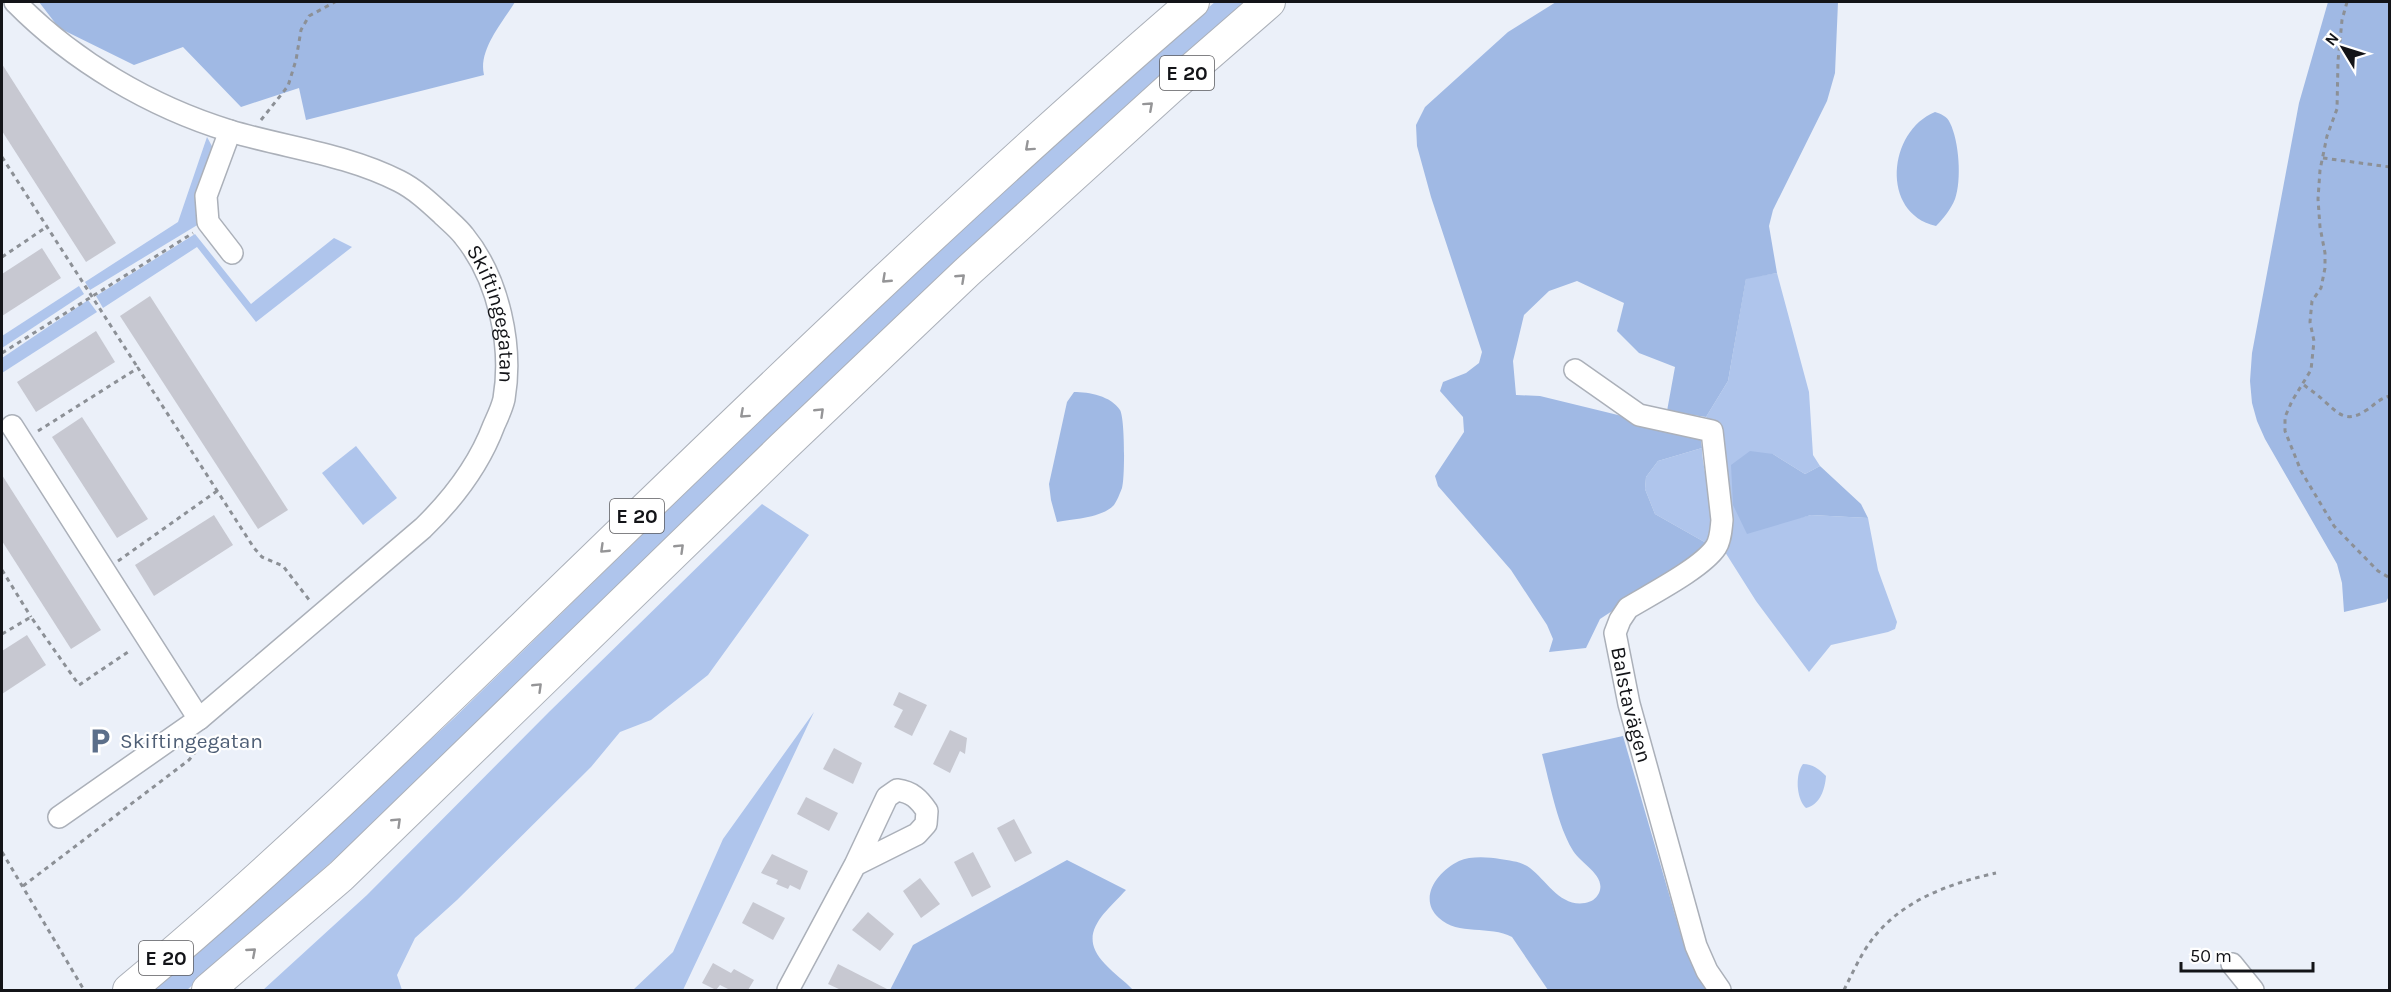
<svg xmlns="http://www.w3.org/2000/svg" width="2391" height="992" font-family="Karla,sans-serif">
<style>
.green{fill:#afc5ec}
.forest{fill:#a0b9e4}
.building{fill:#c7c8d1}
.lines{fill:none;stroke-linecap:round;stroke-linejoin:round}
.minor-casing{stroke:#abb0b9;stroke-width:24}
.highway-casing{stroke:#abb0b9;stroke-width:34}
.path{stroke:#8c9096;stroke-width:3;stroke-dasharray:4.5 4.5;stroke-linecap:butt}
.minor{stroke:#fff;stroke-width:21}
.highway{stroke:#fff;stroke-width:32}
.oneway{stroke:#959597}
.labels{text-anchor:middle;stroke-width:4.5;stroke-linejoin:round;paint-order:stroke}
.shield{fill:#fff;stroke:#5a5a5d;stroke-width:1.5}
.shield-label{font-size:20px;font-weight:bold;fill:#131418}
.street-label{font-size:21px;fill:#131418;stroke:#fff}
.service-label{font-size:21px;fill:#4e5e75;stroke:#fff;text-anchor:start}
</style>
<rect width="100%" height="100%" fill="#ebf0f9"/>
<g class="green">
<polygon points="1215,2 1253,2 410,792 187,990 153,990 224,930 454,718 872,311 1146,59"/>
<polygon points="207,137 213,148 199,224 90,290 85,282 178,222"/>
<polygon points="195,234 251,304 334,238 352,247 256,322 197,247 103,308 96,296"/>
<polygon points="1777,273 1809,392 1813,455 1820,466 1805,474 1773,454 1781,522 1811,515 1868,518 1878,570 1897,622 1895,629 1888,632 1831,645 1809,672 1756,601 1725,552 1716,430 1706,417 1728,381 1746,278"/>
<polygon points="79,286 84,294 2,348 2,336"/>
<polygon points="88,300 97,312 2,373 2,358"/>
<polygon points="356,446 397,498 363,525 322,473"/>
<path d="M1702,448C1702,471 1718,518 1713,536C1712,539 1709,541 1708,544L1655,514L1645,489L1646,477L1658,461Z"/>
<polygon points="762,504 809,535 708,675 651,720 620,732 591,767 457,900 415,938 397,975 402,990 263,990 367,895 549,712"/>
<polygon points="814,712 683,990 633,990 673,952 723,839"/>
<path d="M1803,764C1813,764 1819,769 1826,776C1825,789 1820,805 1806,808C1796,799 1795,774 1803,764Z"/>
</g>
<g class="forest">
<path d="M39,2H515C502,23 478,50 484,75L306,120L299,88L241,107L183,47L134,65L59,28Z"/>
<polygon points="1556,2 1838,2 1835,73 1827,101 1773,210 1769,226 1777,273 1746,279 1728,381 1706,417 1667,411 1675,367 1639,353 1617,331 1624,303 1577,281 1549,291 1524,315 1513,361 1516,395 1540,396 1700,435 1702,448 1658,461 1646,477 1645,489 1655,514 1708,544 1699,554 1600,619 1586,648 1549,652 1553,639 1547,625 1511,570 1438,486 1435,476 1464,432 1463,417 1440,391 1443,382 1466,373 1479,363 1482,352 1431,197 1417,146 1416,125 1425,107 1508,32"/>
<polygon points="2328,2 2390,2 2389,596 2386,602 2344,612 2342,583 2337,564 2265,439 2257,421 2252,403 2250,381 2252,353 2299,103"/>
<path d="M1935,112C1941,114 1947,116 1950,123C1959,141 1962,180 1955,199C1951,209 1944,218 1936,226C1880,213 1888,131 1935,112Z"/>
<path d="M1074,392C1089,392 1111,396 1120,410C1125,418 1125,478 1122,488C1120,493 1117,501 1114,505C1102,518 1073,519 1057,522L1051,500L1049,484L1067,402Z"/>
<polygon points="1750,451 1773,454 1805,474 1820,466 1861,504 1868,518 1811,515 1747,534 1733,505 1731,465"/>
<path d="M1623,736L1683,942L1701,979L1710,990H1548L1512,937C1490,925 1458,936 1439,918C1417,898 1438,871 1459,861C1470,856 1488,857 1500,859C1510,861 1521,861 1530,868C1547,881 1560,907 1585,903C1591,902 1596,899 1599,893C1607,875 1579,863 1572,849C1557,823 1550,784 1542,754Z"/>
<path d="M1067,860L1126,890C1104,914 1076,934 1105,964C1114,974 1125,981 1133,990H890L913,945Z"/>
</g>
<g class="building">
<polygon points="2,64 116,243 86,262 2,131"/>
<polygon points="42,248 61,278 2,316 2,274"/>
<polygon points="150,296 288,510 258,529 120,316"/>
<polygon points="96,331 115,362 36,412 17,382"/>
<polygon points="82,417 148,519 117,538 52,437"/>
<polygon points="2,475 101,630 71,649 2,541"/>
<polygon points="214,515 233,545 154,596 135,565"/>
<polygon points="27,635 46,665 2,694 2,651"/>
<polygon points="899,692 927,705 912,736 894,727 903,710 893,705"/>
<polygon points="950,730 967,738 965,754 960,751 950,773 933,764"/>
<polygon points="834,748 862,763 853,784 823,769"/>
<polygon points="806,797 838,813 829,831 797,814"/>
<polygon points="1014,819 1032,853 1015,862 997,828"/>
<polygon points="973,852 991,887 972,897 954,862"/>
<polygon points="772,854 808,871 800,890 790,885 788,889 776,884 778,880 761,873"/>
<polygon points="920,878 940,904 921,918 903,891"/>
<polygon points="753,902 785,918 773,940 742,923"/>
<polygon points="868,912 894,934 880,951 852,930"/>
<polygon points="713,963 731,973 734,969 754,980 748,990 730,990 720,985 716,990 702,983"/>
<polygon points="838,964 889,990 841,990 828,984"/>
</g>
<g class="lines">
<defs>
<g id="minor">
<path id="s1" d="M15,2C73,61 151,107 230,131C287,148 346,154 399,181C415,189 429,202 442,214C449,221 458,228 464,236C499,279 513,346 504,399C502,408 498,416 494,425C479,465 454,498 423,528L199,719L59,817"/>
<polyline points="230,131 206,196 208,222 232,253"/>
<path id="s2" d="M1575,370L1639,415L1712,431L1722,520C1721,529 1721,539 1716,547C1702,568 1651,594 1628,608L1620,620L1615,633L1629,704L1696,946L1707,971L1720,990"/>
<polyline points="12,426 199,719"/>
<polyline points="2232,964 2253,990"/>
<path d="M788,990L855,865L887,797L897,790C912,792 919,799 927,811L926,824L917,834L855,865"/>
</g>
<g id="highway">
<path d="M129,990C288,858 435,712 584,568C783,375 983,183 1193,2"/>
<polyline points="208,990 341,876 783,447 967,272 1170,88 1269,2"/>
</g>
</defs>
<use href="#minor" class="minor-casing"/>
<use href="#highway" class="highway-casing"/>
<g class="path">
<polyline points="2347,2 2342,20 2338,61 2337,109 2327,136 2320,170 2318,199 2320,227 2325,253 2325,268 2321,288 2312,301 2310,322 2314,341 2311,370 2292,401 2285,417 2285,431 2301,471 2334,526 2378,571 2390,578"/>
<polyline points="261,120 288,86 296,60 301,30 309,16 335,2"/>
<polyline points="2,157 138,368"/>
<polyline points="2323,158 2390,167"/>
<polyline points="2,257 45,228"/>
<polyline points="2,353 193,233"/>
<path d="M2304,385C2310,390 2317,394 2323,400C2337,412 2345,424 2365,411C2375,405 2378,399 2390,396"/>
<polyline points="38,431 138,368 254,548 262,557 283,566 310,601"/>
<polyline points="118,561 217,491"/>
<polyline points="2,570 31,617"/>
<polyline points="2,634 31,617 79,685 131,650"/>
<polyline points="2,852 84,990"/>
<polyline points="23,886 189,760 196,751 198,742"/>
<path d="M1844,990C1850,978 1856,965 1863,953C1892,904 1943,885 1996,873"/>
</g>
<use href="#minor" class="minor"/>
<use href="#highway" class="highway"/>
</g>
<defs><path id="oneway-chevron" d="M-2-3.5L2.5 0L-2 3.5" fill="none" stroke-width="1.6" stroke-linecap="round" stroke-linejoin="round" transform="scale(1.5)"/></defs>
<g class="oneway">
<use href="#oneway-chevron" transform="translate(1149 106) rotate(-42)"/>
<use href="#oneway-chevron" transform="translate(1029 147) rotate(138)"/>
<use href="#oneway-chevron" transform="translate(961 278) rotate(-43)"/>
<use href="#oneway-chevron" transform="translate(886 279) rotate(137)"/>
<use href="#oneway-chevron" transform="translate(820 412) rotate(-44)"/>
<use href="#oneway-chevron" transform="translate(744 414) rotate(138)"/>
<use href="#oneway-chevron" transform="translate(680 548) rotate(-44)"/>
<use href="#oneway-chevron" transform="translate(604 549) rotate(136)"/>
<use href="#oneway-chevron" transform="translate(538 687) rotate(-44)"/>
<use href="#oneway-chevron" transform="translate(397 822) rotate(-44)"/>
<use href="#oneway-chevron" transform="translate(252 952) rotate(-41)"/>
</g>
<defs>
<symbol id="parking-bare" viewBox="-9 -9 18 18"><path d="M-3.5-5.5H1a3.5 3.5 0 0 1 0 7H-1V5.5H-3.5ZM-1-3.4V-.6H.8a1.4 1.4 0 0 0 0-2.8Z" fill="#5c6f8a" stroke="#fff" stroke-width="2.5" paint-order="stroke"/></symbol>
</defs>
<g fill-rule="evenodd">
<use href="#parking-bare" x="81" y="722" width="38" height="38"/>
</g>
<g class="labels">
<g class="shield">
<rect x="1160" y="56" width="54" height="34" rx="4.5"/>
<rect x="610" y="499" width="54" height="34" rx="4.5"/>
<rect x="139" y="941" width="54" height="34" rx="4.5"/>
</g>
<g class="shield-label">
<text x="1187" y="80">E 20</text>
<text x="637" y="523">E 20</text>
<text x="166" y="965">E 20</text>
</g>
<g class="street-label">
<text dy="7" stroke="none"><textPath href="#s1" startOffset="600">Skiftingegatan</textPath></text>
<text dy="7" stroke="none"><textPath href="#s2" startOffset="480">Balstavägen</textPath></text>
</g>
<g class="service-label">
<text x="120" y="748">Skiftingegatan</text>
</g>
</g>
<rect width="2391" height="992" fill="none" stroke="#131418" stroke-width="6"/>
<g transform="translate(2343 48) rotate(308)" stroke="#ffffff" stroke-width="4.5" paint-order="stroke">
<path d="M0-4.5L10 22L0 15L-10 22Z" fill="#131418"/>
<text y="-9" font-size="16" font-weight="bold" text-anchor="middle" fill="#131418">N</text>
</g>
<path d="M2181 962v9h132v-9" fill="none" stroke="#131418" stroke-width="3"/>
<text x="2190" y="962" font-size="18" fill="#131418" stroke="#ffffff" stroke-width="4.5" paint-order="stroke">50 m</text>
</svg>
